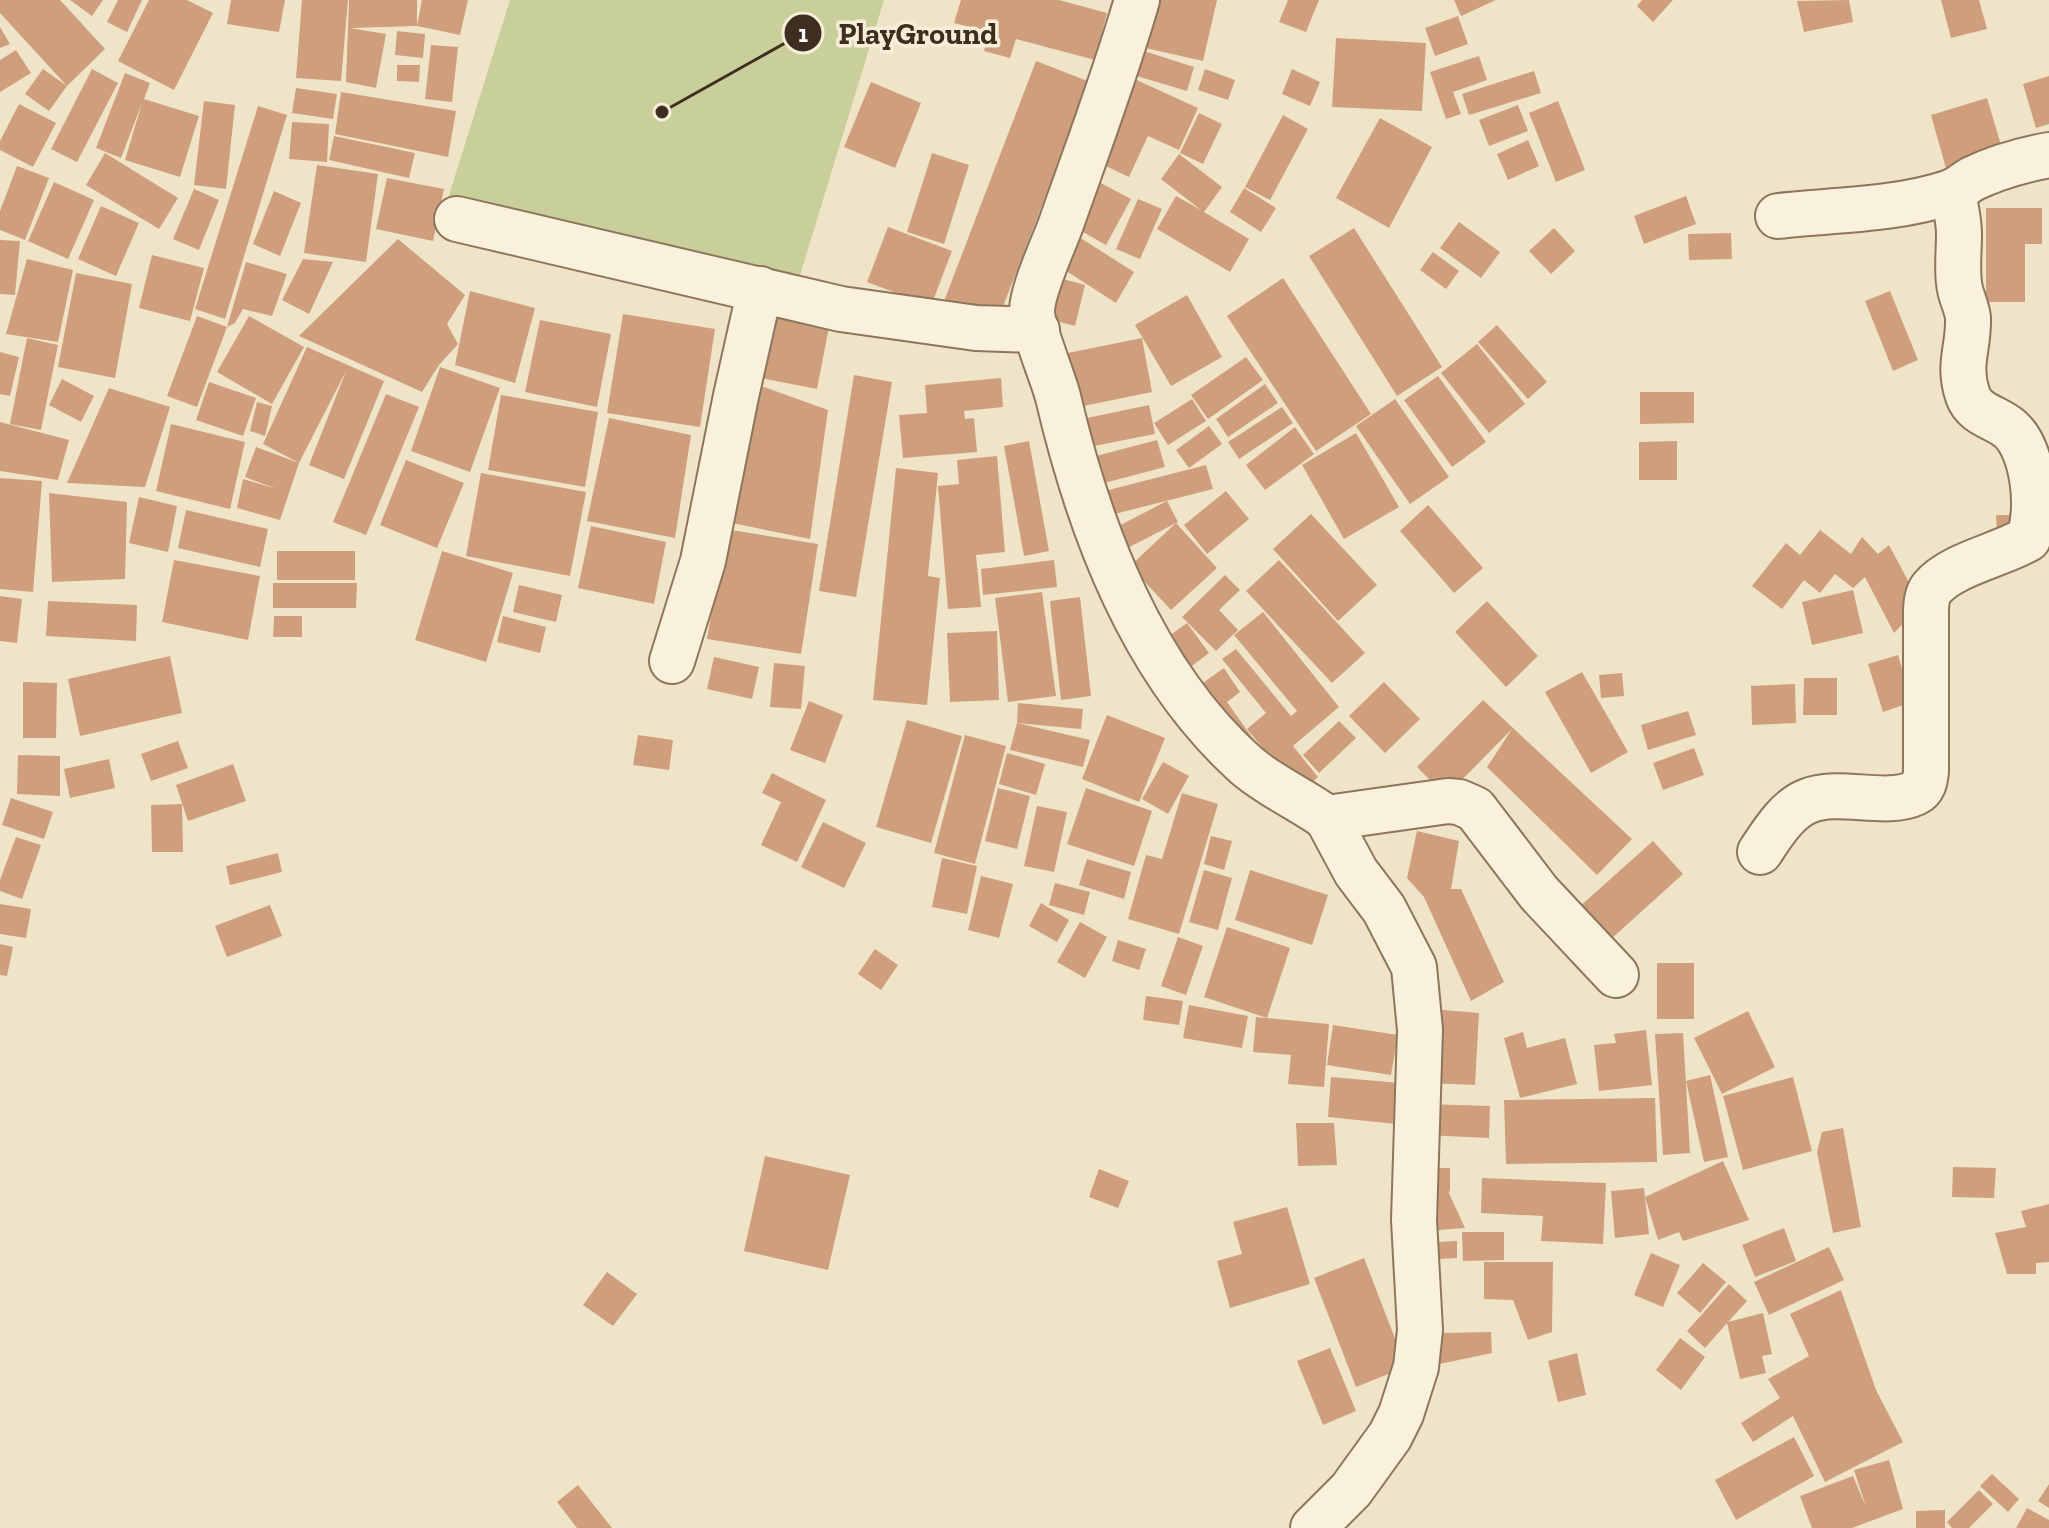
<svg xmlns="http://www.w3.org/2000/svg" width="2049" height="1528" font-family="'Zilla Slab',serif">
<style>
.green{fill:#c9cf9b}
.building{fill:#cf9f7d}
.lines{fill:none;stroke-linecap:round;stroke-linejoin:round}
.minor-casing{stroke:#8d765c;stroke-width:48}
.minor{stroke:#faf1dc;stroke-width:44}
.leader{fill:none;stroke:#3d2e20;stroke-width:3}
.callout-dot{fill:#3d2e20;stroke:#f7eed8;stroke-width:3}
.mark-label{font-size:24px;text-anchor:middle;font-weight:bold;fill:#fff}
.callout-label{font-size:30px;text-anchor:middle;font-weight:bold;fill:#3d2e20;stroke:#f7eed8;stroke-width:7;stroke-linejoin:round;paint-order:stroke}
</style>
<rect width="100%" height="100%" fill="#f0e4c8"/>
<polygon class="green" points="510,0 884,0 791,305 440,224"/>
<g class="building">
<polygon points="0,0 60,0 105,49 67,86 0,13"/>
<polygon points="70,0 103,0 92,16"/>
<polygon points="118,0 142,0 127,32 107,22"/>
<polygon points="149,0 187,0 213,13 174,90 118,61"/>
<polygon points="231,0 285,0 279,32 227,24"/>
<polygon points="302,0 348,0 341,81 296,78"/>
<polygon points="349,0 417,0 417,26 350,28 386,34 376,88 346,82"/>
<polygon points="422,0 468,0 460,35 417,26"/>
<polygon points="961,0 1059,0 1107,13 1095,60 1016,39 1010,58 984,51 989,32 954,23"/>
<polygon points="1152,0 1217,0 1203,61 1141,47"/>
<polygon points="1288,0 1319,0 1306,32 1279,22"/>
<polygon points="1454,0 1496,0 1461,16"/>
<polygon points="1642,0 1673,0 1653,22 1637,6"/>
<polygon points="1849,0 1853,22 1804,32 1797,1"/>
<polygon points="1941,0 1979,0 1987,29 1951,38"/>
<polygon points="1458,16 1468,44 1435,56 1425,28"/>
<polygon points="0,27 10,44 0,48"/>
<polygon points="397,31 425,34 423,58 395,55"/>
<polygon points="1336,38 1426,43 1422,111 1332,107"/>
<polygon points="431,45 458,47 452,102 425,99"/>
<polygon points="1138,49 1194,67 1187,91 1130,74"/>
<polygon points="16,50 31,73 0,92 0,60"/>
<polygon points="1479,56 1487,80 1453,92 1461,114 1446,119 1430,72"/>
<polygon points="1036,61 1090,82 997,322 944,301"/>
<polygon points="397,65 420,65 419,82 397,81"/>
<polygon points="43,69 67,86 49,111 25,94"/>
<polygon points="92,69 118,83 77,162 51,149"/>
<polygon points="1205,69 1235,80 1228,100 1198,90"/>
<polygon points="1292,69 1320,82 1310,106 1282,94"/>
<polygon points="1534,71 1541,93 1469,115 1462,94"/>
<polygon points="125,73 150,83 144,99 199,116 180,177 125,160 142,103 121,158 96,148"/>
<polygon points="2049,76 2049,124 2036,128 2023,84"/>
<polygon points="1130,77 1198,108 1179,150 1148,136 1129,177 1093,160"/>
<polygon points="871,82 921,103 895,168 844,147"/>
<polygon points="296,88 337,94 333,119 292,113"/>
<polygon points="341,92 456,111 448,157 335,134"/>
<polygon points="1987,98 2004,155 1947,172 1931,115"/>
<polygon points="204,101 235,105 226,189 194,185"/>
<polygon points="1558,101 1585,170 1556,182 1529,113"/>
<polygon points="19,104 56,123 33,167 0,150 0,141"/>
<polygon points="1518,105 1528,131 1489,146 1479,120"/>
<polygon points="258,106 287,115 225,319 195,309"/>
<polygon points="1199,113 1222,124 1203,164 1180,153"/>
<polygon points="1283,115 1308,129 1270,200 1245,187"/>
<polygon points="1380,118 1432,147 1389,228 1336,198"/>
<polygon points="292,122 329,124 327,162 289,159"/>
<polygon points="334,136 415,153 409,178 329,160"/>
<polygon points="1528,140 1539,166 1508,180 1497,154"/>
<polygon points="105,153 178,198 159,229 86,185"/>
<polygon points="932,153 969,165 944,244 907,232"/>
<polygon points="1179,154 1222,187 1204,212 1249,239 1230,272 1157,229 1176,196 1201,210 1161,179"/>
<polygon points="317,165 378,174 366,262 304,253"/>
<polygon points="17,166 49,178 25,240 0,230 0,211"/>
<polygon points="387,178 444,189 433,241 376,229"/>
<polygon points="1093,179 1131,199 1106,245 1069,224"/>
<polygon points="54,182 94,200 68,259 28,241"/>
<polygon points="1244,188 1276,208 1261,232 1230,212"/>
<polygon points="194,189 219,200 199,250 173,239"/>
<polygon points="274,191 301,203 280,256 253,244"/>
<polygon points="1686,196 1696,224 1644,244 1634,216"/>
<polygon points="1138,199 1162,209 1140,259 1116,249"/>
<polygon points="101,206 139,223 116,276 78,259"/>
<polygon points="1986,208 2042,208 2042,244 2025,244 2025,302 1986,302"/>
<polygon points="1459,222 1500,252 1481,278 1440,248"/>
<polygon points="888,227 952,251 931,306 867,282"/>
<polygon points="1354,228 1442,367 1397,396 1309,256"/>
<polygon points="1554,228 1575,251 1551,274 1529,251"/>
<polygon points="1731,233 1732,259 1689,260 1688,234"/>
<polygon points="1079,237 1134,272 1116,303 1060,267"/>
<polygon points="398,239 465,295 447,324 458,344 439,365 422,392 299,336"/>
<polygon points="0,240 20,241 15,295 0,294"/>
<polygon points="1433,252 1459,271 1446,289 1420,270"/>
<polygon points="152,255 204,268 190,321 139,308"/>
<polygon points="27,259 73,270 58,342 6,334"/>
<polygon points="303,259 333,262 309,314 282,300"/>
<polygon points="246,262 287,274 272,316 243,309 235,323 227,327"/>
<polygon points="76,273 132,284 115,378 58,367"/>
<polygon points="1056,277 1085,285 1075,326 1045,318"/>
<polygon points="1283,278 1371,414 1316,451 1227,316"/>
<polygon points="470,291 535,308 515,383 455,365"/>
<polygon points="1890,291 1918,360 1893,371 1865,301"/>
<polygon points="1187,295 1222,357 1171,386 1135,325"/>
<polygon points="762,309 830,322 817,389 750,376"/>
<polygon points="623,314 715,329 700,427 607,413"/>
<polygon points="197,316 227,327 197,407 167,396"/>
<polygon points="249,316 304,347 272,404 217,372"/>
<polygon points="540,320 611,334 597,407 525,392"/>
<polygon points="1497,325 1547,382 1528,399 1478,342"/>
<polygon points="27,338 58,345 41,430 10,424"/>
<polygon points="1142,338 1152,392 1069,409 1058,355"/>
<polygon points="1477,344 1525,404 1489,433 1441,373"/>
<polygon points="307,347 384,381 344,479 309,465 346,371 299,463 280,520 237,508 243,479 277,489 245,477 256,447 299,463 263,444"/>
<polygon points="0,352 19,357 10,396 0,394"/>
<polygon points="1246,357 1263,380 1208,419 1191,395"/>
<polygon points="440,367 500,388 470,472 411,451"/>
<polygon points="854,375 892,382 856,597 819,591"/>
<polygon points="1438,376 1486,442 1452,467 1404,400"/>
<polygon points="1001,378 1003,407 964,411 965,419 974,418 977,452 903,458 899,415 927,413 925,385"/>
<polygon points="62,379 94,396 81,422 49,405"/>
<polygon points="209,382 256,398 243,436 196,420"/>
<polygon points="756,384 828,410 810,539 732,523"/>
<polygon points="1265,384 1278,403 1228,437 1216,419"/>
<polygon points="109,388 170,407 145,487 67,483"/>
<polygon points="1640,392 1694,392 1694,423 1640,424"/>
<polygon points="386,394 419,407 366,535 333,522"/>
<polygon points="501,395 598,412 585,487 488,470"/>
<polygon points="1192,399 1206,421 1168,445 1154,423"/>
<polygon points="1395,399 1449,477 1410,504 1356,426"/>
<polygon points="257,402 272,406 265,436 250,431"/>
<polygon points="1149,405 1155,434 1074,450 1068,422"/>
<polygon points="1282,407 1293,423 1239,459 1228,442"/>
<polygon points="609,418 691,435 675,538 587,521"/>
<polygon points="0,422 69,440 58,480 0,471"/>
<polygon points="171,424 245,442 230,509 156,491"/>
<polygon points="1209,426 1222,444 1189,468 1176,450"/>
<polygon points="1295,427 1314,454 1265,490 1246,465"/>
<polygon points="1356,433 1399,507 1344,539 1302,465"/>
<polygon points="1157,440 1165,467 1089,487 1081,460"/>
<polygon points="1029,441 1049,551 1024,556 1004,446"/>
<polygon points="1677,441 1677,480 1639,480 1639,442"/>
<polygon points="997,456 1005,552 976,555 981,607 948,609 938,486 959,484 957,460"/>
<polygon points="406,460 464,483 437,548 380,525"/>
<polygon points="1206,465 1213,489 1099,518 1093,494"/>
<polygon points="896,468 938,473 928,576 940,578 927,705 873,700"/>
<polygon points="481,473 586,492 570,576 466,556"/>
<polygon points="0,478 42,481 33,592 0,589"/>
<polygon points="1226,491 1249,519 1207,554 1184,525"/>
<polygon points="49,493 127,502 125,579 52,582"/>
<polygon points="139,497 177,506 168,552 129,543"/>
<polygon points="1167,501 1178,522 1116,554 1105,533"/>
<polygon points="1428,505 1483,568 1454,593 1400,531"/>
<polygon points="186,510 268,529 260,567 178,548"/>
<polygon points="1311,514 1377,585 1338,621 1273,549"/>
<polygon points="1996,515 2016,515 2016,535 1997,534"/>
<polygon points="1176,523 1217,568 1171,610 1130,566"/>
<polygon points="591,526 666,542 654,604 578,588"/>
<polygon points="725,529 818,544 801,654 707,639"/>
<polygon points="1820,530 1851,554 1862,537 1878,554 1889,545 1921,605 1894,633 1865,577 1853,588 1835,574 1820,593 1804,580 1782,609 1752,586 1786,543 1800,555"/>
<rect x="277" y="551" width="78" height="29"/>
<polygon points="442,551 513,573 486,662 415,640"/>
<polygon points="174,560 260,576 248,640 162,622"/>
<polygon points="1054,560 1057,587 983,595 981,569"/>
<polygon points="1279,560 1365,653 1332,683 1246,591"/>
<polygon points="1225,575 1240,590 1219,610 1238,630 1216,651 1182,617"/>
<polygon points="273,583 357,583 356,608 273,608"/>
<polygon points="519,585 562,595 556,622 513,612"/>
<polygon points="1853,590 1863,633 1812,645 1802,602"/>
<polygon points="1042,592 1056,696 1008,702 995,598"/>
<polygon points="0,596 22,599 17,643 0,641"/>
<polygon points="1080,597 1091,696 1061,700 1050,601"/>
<polygon points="48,601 137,605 136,641 46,636"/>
<polygon points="1487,601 1538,656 1506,687 1455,632"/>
<polygon points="1263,612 1339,707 1293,746 1318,777 1300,793 1247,729 1266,713 1222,659 1236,649 1291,716 1297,711 1234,635"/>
<polygon points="274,616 302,616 302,637 273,637"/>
<polygon points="503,616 546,627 540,653 497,642"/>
<polygon points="1187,623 1209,653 1176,678 1154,647"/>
<polygon points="997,631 999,700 950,702 947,633"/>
<polygon points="1898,655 1912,702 1883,712 1868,664"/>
<polygon points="170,656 182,713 80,736 68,679"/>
<polygon points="714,657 759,667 752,699 707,689"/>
<polygon points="774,663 805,666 801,709 770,707"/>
<polygon points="1224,668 1240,692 1227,702 1256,743 1239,755 1190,692"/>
<polygon points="1582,672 1628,752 1591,773 1545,692"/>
<polygon points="1622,673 1624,696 1601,698 1599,675"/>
<polygon points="1804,678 1837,678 1837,715 1803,715"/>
<polygon points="23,682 57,683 56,738 23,738"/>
<polygon points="1384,682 1420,719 1385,753 1349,716"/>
<polygon points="1795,684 1796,723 1752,725 1751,686"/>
<polygon points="1483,700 1632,839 1597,875 1487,767 1512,729 1446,796 1417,767"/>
<polygon points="809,701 843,715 825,763 790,750"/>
<polygon points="1018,703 1083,709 1081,729 1017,723 1090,740 1083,767 1010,750 1017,723"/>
<polygon points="1688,711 1696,735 1648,750 1641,725"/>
<polygon points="1107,715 1165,738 1139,802 1082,779"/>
<polygon points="907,720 962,736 931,843 876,827"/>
<polygon points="1339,721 1356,738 1319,773 1303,755"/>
<polygon points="638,735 673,740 669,770 633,765"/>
<polygon points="965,735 1006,746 975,864 934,853"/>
<polygon points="178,741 188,768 151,781 141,754"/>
<polygon points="1694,748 1704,775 1663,790 1653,763"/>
<polygon points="1007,753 1045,764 1036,795 999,784"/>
<polygon points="18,755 60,756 60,796 17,794"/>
<polygon points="109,759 115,788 70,798 64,769"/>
<polygon points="1163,762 1189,776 1168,814 1142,799"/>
<polygon points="233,764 246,801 188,821 176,785"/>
<polygon points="772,773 826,800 797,862 761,845 781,802 762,793"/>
<polygon points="998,788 1030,796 1017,849 985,841"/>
<polygon points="1086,788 1152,811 1134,866 1067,844"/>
<polygon points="1182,793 1218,804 1179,934 1128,919 1146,855 1162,859"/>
<polygon points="11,798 53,812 44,839 2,825"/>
<polygon points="182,804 183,852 152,852 151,805"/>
<polygon points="1037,806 1067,812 1054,872 1024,866"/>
<polygon points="823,822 866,843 844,888 801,867"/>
<polygon points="1417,831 1459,841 1451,889 1461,889 1504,982 1471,1001 1424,897 1407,878"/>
<polygon points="1211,836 1232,841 1224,870 1204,864"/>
<polygon points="16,837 41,845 22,899 0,891 0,880"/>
<polygon points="1653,841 1683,874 1600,949 1569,916"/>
<polygon points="278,853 282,872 230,885 226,866"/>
<polygon points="942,858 977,866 967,914 932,907"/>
<polygon points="1087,859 1131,872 1124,899 1079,885"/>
<polygon points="1204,870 1232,878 1218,930 1189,922"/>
<polygon points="1250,870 1328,895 1312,945 1235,920"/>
<polygon points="981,876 1013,884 999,938 968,930"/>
<polygon points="1055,883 1090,892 1084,915 1049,905"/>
<polygon points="1041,903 1069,920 1057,942 1029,926"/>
<polygon points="0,904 31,909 26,938 0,934"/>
<polygon points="270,905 282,936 227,957 215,926"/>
<polygon points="1080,922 1107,937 1085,978 1057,962"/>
<polygon points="1227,927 1290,948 1267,1018 1204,997"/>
<polygon points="1178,937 1203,946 1186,995 1161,986"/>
<polygon points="1118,940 1146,949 1139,970 1112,961"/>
<polygon points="0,944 13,947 7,976 0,975"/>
<polygon points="875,949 898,965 881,990 858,974"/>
<rect x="1657" y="963" width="37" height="56"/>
<polygon points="1146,996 1183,1001 1179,1025 1143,1020"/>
<polygon points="1189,1005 1248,1016 1242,1048 1183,1038"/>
<polygon points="1431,1009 1479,1013 1475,1085 1426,1083"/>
<polygon points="1748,1011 1775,1067 1722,1094 1694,1038"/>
<polygon points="1256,1017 1329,1024 1324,1087 1288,1084 1291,1055 1253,1052"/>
<polygon points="1333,1025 1398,1035 1391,1075 1327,1065"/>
<polygon points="1646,1030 1652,1085 1599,1091 1594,1045 1616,1043 1614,1034"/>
<polygon points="1523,1032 1527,1048 1565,1038 1577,1084 1520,1098 1504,1038"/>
<polygon points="1683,1033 1690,1153 1663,1155 1655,1034"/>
<polygon points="1710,1075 1728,1157 1704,1162 1686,1081"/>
<polygon points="1331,1077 1400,1083 1396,1124 1328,1117"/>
<polygon points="1793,1077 1812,1151 1743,1170 1723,1096"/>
<polygon points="1655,1098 1657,1162 1506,1164 1504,1100"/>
<polygon points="1426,1104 1490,1106 1489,1138 1424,1135"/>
<polygon points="1296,1123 1334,1123 1337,1165 1298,1166"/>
<polygon points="1843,1128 1861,1227 1833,1233 1817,1152 1822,1132"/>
<polygon points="765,1156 850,1175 828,1270 744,1251"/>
<polygon points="1723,1161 1749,1220 1683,1241 1679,1232 1658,1240 1645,1197"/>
<polygon points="1953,1167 1996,1168 1994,1198 1952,1197"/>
<polygon points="1418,1168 1450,1168 1450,1192 1448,1191 1465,1228 1426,1231"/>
<polygon points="1099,1169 1129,1181 1118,1208 1089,1197"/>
<polygon points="1482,1178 1606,1183 1603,1244 1541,1241 1543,1216 1481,1213"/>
<polygon points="1644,1188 1649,1234 1615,1238 1611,1191"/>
<polygon points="2049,1204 2049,1262 2036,1263 2036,1274 2007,1274 1995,1233 2026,1227 2021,1211"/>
<polygon points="1287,1207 1310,1284 1230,1308 1217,1261 1242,1254 1233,1222"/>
<polygon points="1784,1228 1796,1261 1755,1277 1742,1245"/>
<polygon points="1462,1232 1504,1232 1504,1260 1463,1261"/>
<polygon points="1457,1241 1457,1258 1420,1260 1419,1243"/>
<polygon points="1829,1247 1844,1280 1769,1315 1754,1282"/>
<polygon points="1651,1253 1680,1265 1663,1307 1634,1295"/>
<polygon points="1364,1258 1406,1367 1356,1387 1314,1278"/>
<polygon points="1484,1262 1553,1262 1552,1332 1528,1340 1513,1300 1484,1299"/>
<polygon points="1703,1263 1726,1282 1700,1313 1677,1293"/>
<polygon points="607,1272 637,1294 613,1326 583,1305"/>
<polygon points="1729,1284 1747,1301 1728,1322 1763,1313 1772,1354 1762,1356 1766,1373 1740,1379 1727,1323 1705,1348 1687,1331"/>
<polygon points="1841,1290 1876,1390 1903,1442 1825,1482 1793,1416 1753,1442 1741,1423 1780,1398 1768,1379 1809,1356 1790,1314"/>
<polygon points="1491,1332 1492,1353 1430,1366 1440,1333"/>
<polygon points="1680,1338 1705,1357 1681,1390 1656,1370"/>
<polygon points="1330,1348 1356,1411 1323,1425 1297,1361"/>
<polygon points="1577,1353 1586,1395 1558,1402 1548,1361"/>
<polygon points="1794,1437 1814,1476 1736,1520 1715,1480"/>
<polygon points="1889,1460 1903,1509 1852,1528 1812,1528 1800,1496 1853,1476 1866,1507 1854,1470"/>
<polygon points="1992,1474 2019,1499 2008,1512 1980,1486"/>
<polygon points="2049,1484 2049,1508 2038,1501"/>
<polygon points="578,1485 612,1528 577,1528 557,1502"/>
<polygon points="1979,1490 1993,1504 1969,1528 1952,1528 1947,1522"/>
<polygon points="2027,1508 2049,1520 2049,1528 2016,1528"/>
<polygon points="1945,1510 1945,1528 1916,1528 1916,1511"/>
</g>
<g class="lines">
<defs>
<g id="minor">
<path d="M1137,0C1115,76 1087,150 1061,224C1053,246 1033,288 1032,310C1031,326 1053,377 1058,397C1089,529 1142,672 1246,765C1270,786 1301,799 1327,818L1448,801L1459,802L1475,809L1539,893L1616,975"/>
<path d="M1778,216C1834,210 1897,210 1951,192C1959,189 1965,183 1972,179C1997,167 2022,160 2049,155"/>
<polyline points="457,219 841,309 976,328 1037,330"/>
<polyline points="672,661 703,561 736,396 760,289"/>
<path d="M1760,852C1772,834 1787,809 1808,801C1839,788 1885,807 1915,793C1924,789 1925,780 1926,772V612C1926,603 1927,594 1932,588C1952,564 2001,555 2028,539C2040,512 2034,450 2010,429C1996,417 1975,415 1968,396C1957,364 1969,349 1968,318C1967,306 1960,296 1959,283C1957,267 1959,250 1959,234C1959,220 1955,205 1953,191"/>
<polyline points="1313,1528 1351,1490 1390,1436 1401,1414 1416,1367 1420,1330 1414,1220 1420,1030 1414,967 1384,909 1356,872 1327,818"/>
</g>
</defs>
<use href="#minor" class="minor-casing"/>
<use href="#minor" class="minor"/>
</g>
<path class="leader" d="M662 112L803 33"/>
<g class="callout-dot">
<circle cx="662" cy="112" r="8"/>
<circle cx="803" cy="33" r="20"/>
</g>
<g class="mark-label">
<text x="803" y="42">1</text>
</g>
<g class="callout-label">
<text x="918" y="44">PlayGround</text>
</g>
</svg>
